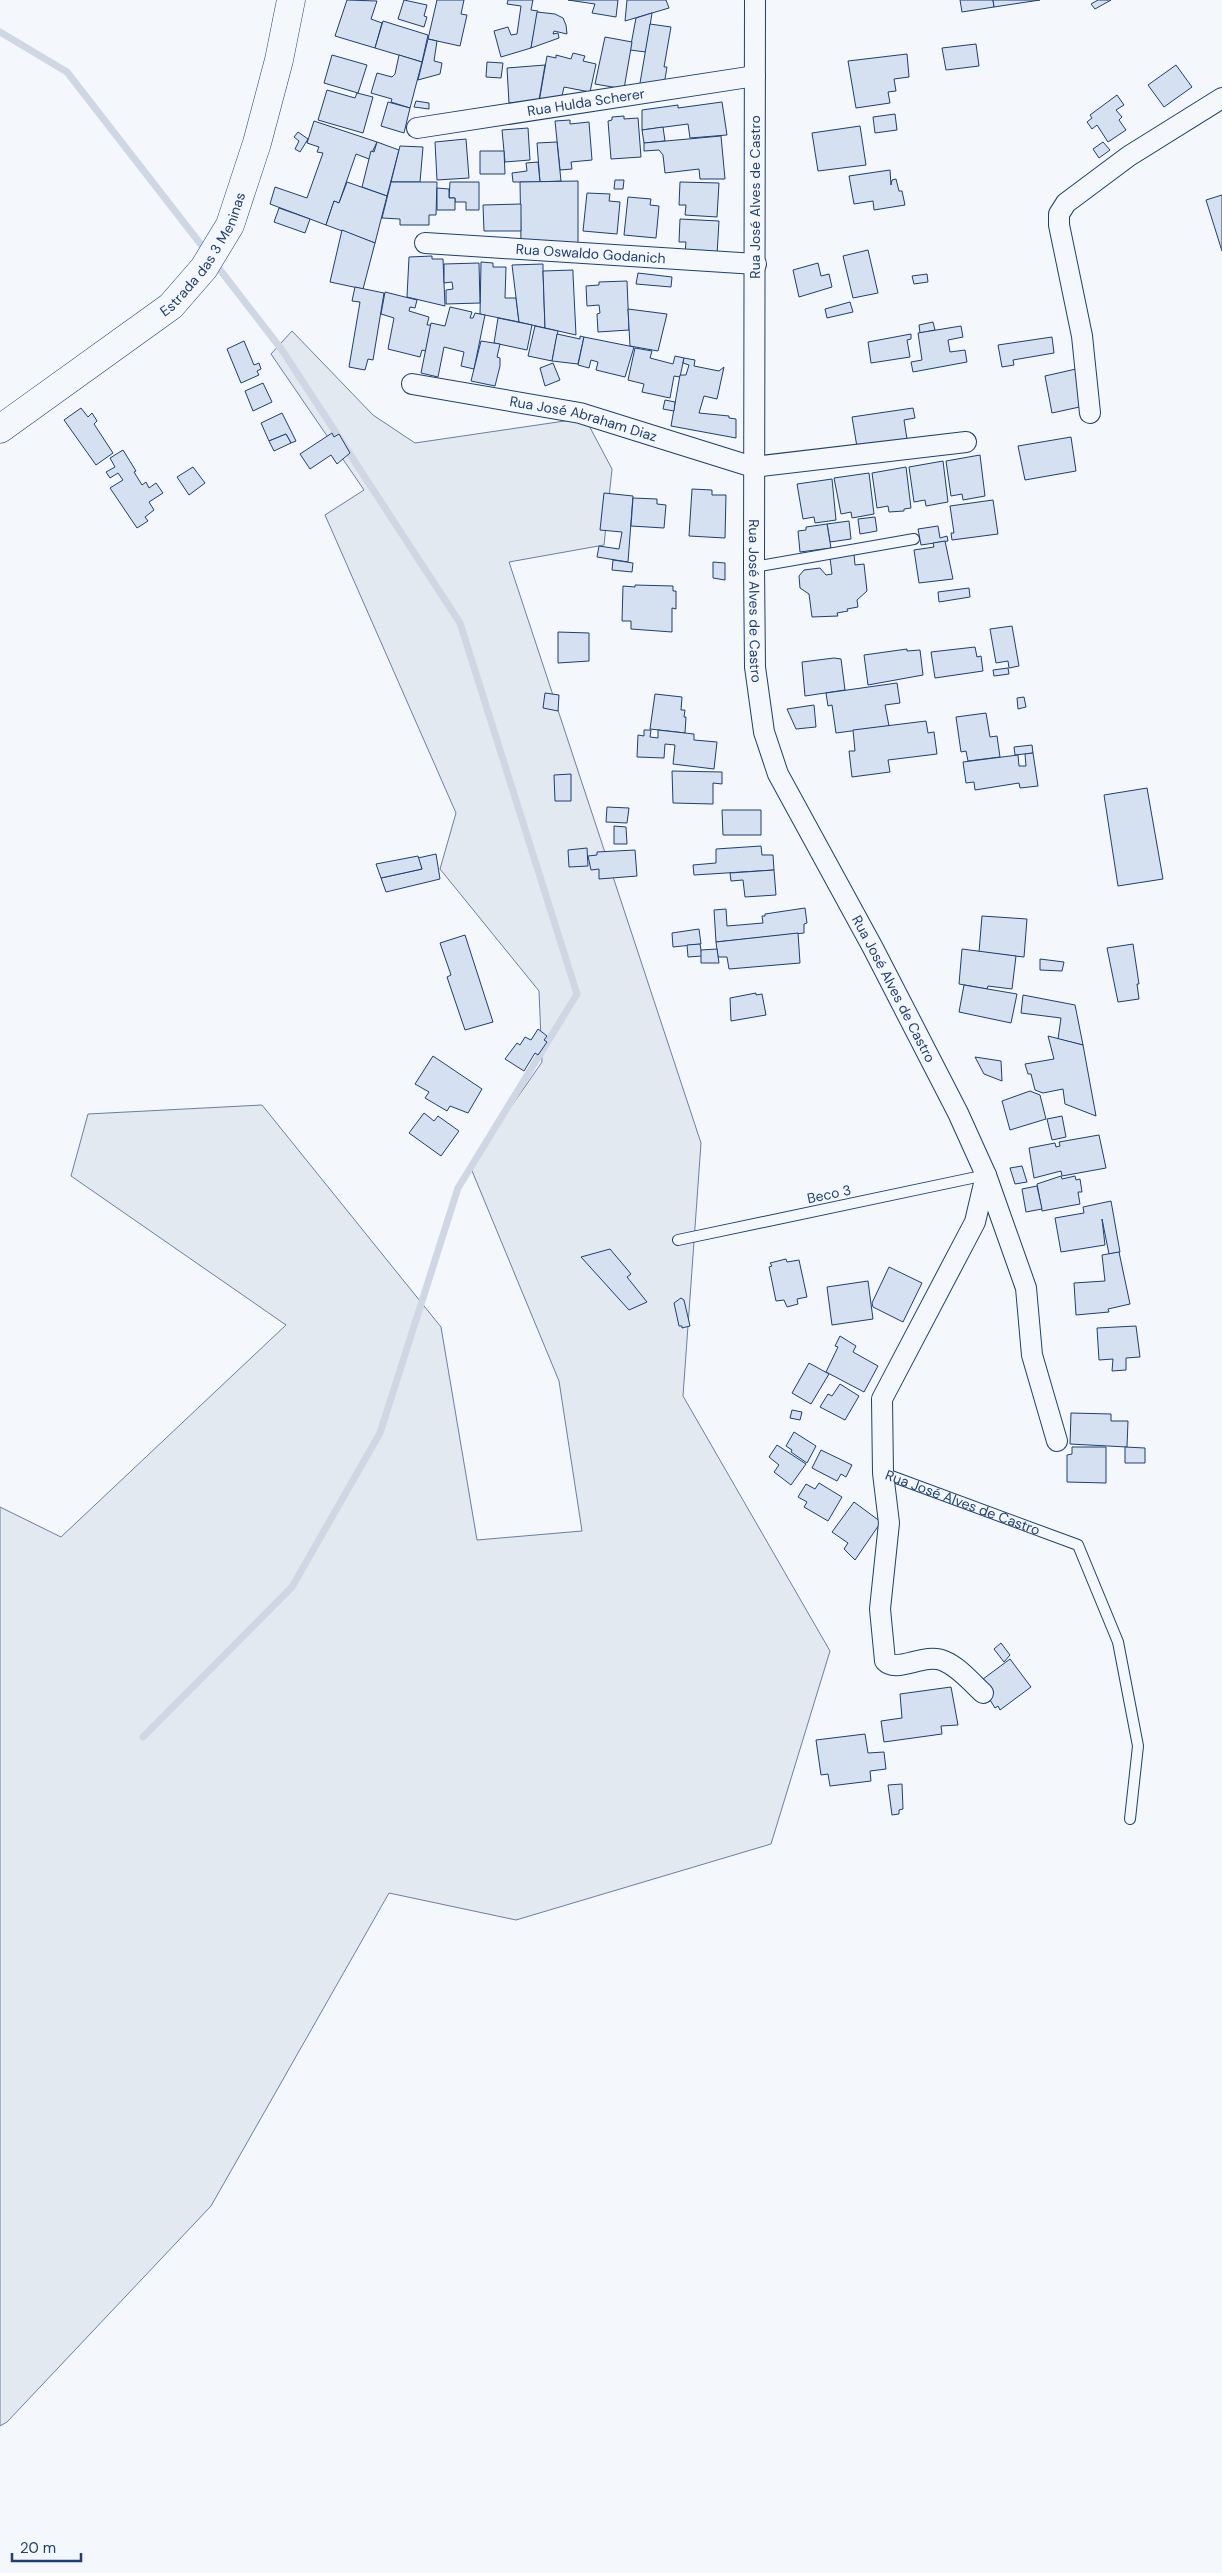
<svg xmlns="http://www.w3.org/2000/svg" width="1222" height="2573" font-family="'DM Sans',sans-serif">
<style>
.green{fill:#e3e9f0;stroke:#687fa3}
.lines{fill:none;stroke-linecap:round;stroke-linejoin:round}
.stream{stroke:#cfd7e4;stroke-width:7}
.building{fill:#d5e0f0;stroke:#1d3f73}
.service-casing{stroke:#1d3f73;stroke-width:12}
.minor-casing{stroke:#1d3f73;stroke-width:22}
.secondary-casing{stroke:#1d3f73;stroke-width:29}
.service{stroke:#f4f7fb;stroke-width:10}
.minor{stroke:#f4f7fb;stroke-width:20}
.secondary{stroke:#f4f7fb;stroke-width:28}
.labels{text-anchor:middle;stroke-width:4;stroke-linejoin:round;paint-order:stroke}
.street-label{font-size:14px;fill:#1d3f73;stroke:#f4f7fb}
</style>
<rect width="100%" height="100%" fill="#f4f7fb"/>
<polygon class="green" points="292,331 373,415 415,443 585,418 612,469 604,545 509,562 701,1143 683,1396 830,1651 771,1844 516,1920 389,1893 211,2206 7,2422 0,2426 0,1507 61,1537 286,1325 71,1176 88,1114 262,1105 441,1327 477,1540 582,1531 559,1381 470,1166 542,1062 539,991 440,869 456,813 325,515 364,490 271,354"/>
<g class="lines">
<g class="stream">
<polyline points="0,32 67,72 206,251"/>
<polyline points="143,1737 292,1587 380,1433 458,1188 577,994 460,623 282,350 214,262"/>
</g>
</g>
<g class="building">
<polygon points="347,0 377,1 371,19 382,23 375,48 335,36"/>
<polygon points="404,0 427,5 424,16 427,17 424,27 398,19"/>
<polygon points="437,0 464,0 461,14 467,15 460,46 428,39"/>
<polygon points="508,0 533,0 531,10 538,11 531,48 501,57 494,31 508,27 511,35 517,34 521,6 507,4"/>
<polygon points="568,0 618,0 616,17 592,13 595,4"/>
<polygon points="627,0 666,0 669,8 625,21"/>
<polygon points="960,0 993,0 994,7 962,12"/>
<polygon points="993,0 1040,0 994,7"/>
<polygon points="1098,0 1111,0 1095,9 1091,4"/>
<polygon points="537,12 555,14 563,18 566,25 567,34 554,31 553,34 558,33 559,38 531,48"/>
<polygon points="652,13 646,52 630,50 636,18"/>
<polygon points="383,21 428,35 422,62 375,48"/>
<polygon points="650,24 671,27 664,67 667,67 664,85 639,89"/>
<polygon points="605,37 632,42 624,89 595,84"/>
<polygon points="428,39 437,41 434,61 442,63 440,74 418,80"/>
<polygon points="976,44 979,66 946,70 942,48"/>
<polygon points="573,53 585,56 583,61 596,64 590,92 564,87 561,100 539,102 547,56 556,58 556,55 571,59"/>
<polygon points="907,54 909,77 894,79 896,91 888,92 890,103 856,108 848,61"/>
<polygon points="332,55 367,65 358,93 324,83"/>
<polygon points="399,55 422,62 410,108 391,102 392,99 371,93 377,73 392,77 395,74"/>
<polygon points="487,62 503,63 501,78 486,77"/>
<polygon points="545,65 539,100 509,103 507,68"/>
<polygon points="1176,65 1192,87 1164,107 1148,85"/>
<polygon points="327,90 355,98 357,93 373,97 363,133 318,120"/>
<polygon points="1117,95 1124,105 1116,110 1122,117 1119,120 1126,130 1108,142 1097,125 1092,129 1087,122 1092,118 1090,115"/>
<polygon points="416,101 429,103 429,109 414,107"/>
<polygon points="388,102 410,108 404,133 381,126"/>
<polygon points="722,102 727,135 690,138 688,124 642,130 642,110 678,105 678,108"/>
<polygon points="895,114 897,130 875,133 873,117"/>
<polygon points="624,116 624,119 638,118 641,157 611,159 608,121 612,120 612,117"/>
<polygon points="570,120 570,124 589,122 592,160 571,162 572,169 560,170 555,121"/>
<polygon points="314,121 377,142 369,159 356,154 339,203 334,201 326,225 270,204 275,187 307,198 323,153 317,152 319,147 307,143"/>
<polygon points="860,126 866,165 818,171 812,133"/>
<polygon points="663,127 665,141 644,143 642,130"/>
<polygon points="528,128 530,160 505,162 502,130"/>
<polygon points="298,132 308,139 300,152 295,149 299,141 294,137"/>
<polygon points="721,136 725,179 700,179 699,169 665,173 663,155 659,150 644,151 644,143"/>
<polygon points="466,139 469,178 437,180 435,142"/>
<polygon points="377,142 399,150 387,196 362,187 371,151 374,152"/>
<polygon points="557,142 561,181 540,182 537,143"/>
<polygon points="1103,142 1110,150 1099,158 1093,149"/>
<polygon points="400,146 423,147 420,182 391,182"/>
<polygon points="480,151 504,151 505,174 480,174"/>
<polygon points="538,162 540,182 513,182 512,173 527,171 526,163"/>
<polygon points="890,170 891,185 892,180 896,179 899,191 902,191 905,205 874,210 873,201 854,204 849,176"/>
<polygon points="615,180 624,180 623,189 614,189"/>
<polygon points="578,181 578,244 521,241 520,182"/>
<polygon points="347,182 387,196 375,243 326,225 334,201 339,203"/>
<polygon points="391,182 437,182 436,215 429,215 429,225 400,225 400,219 382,218"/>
<polygon points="450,182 479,182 479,210 466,210 466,202 455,202 455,198 449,198"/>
<polygon points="680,182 719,183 717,217 685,215 686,205 679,205"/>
<polygon points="437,188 449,189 449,198 455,198 455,210 437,210"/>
<polygon points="587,193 610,194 609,201 620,202 617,234 583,231"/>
<polygon points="1222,195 1222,251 1206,200"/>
<polygon points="628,197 651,199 650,205 659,206 656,238 624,235"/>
<polygon points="521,204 521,231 484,231 483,205"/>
<polygon points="279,208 310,219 305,233 274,222"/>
<polygon points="680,219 719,221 717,255 685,253 686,242 679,242"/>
<polygon points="342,230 375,243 363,289 330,282"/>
<polygon points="868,250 878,293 853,298 843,256"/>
<polygon points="432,256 432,259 443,259 445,306 407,297 409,257"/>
<polygon points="481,262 493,263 493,267 506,267 505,298 516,298 519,322 480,314"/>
<polygon points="479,263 480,303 446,304 446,290 453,289 452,282 444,283 444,264"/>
<polygon points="818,263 821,276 829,274 832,287 799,297 793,270"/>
<polygon points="543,264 543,271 545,328 519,322 512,265"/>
<polygon points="573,270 573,274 576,335 545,328 543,271"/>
<polygon points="638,273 672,277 671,287 636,284"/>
<polygon points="927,274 928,282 914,284 912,276"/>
<polygon points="627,281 629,330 598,332 597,314 600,313 599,305 587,306 586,286 599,285 599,282"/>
<polygon points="355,287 384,293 373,360 368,359 365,370 349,367 360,302 352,301"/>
<polygon points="385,292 417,300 415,308 410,307 409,311 429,317 427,325 431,325 426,351 422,350 420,357 388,349 394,318 381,314"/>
<polygon points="850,302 853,312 827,318 825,309"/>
<polygon points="450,307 472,312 470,318 473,318 475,313 485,315 474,369 461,366 464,352 444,347 438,377 421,373 431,323 445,326"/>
<polygon points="628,309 667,314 658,351 630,346"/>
<polygon points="498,318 532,325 527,350 494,343"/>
<polygon points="933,322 935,330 920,333 919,325"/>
<polygon points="535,326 558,331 552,361 528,356"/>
<polygon points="961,326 963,337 948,340 950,352 965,350 967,362 913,372 911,362 922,360 918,333"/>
<polygon points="557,334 580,339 580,336 584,337 578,364 552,361"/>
<polygon points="911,334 911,339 907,340 910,357 871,363 868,342"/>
<polygon points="584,337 634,347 625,377 596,370 598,362 591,360 589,368 578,365"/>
<polygon points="1052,337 1054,353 1013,360 1014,365 1002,367 998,345"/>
<polygon points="244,341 254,365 259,363 261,369 257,371 259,375 241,383 227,349"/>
<polygon points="481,341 500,344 497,357 500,358 500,366 495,386 471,381"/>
<polygon points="635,348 652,351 650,358 673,364 675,356 684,358 680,377 674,376 670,398 642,392 644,384 628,380"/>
<polygon points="684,358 695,360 694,366 719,371 724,367 717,399 704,396 699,413 729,416 729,418 736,419 736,438 671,426 680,375 686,375 689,365 683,363"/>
<polygon points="553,363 560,380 545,386 540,368"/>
<polygon points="1076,369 1084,406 1052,413 1045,376"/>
<polygon points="263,383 272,402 253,411 245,391"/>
<polygon points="665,400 675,402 674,411 663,409"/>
<polygon points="81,408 88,417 92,413 97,421 94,424 113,453 96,465 64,420"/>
<polygon points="913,408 915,418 904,420 907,439 857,447 852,417"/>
<polygon points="282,413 296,441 291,443 286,434 269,441 261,423"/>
<polygon points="332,433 334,437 339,434 350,453 337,464 331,455 310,469 300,454"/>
<polygon points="286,434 291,443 274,451 269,441"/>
<polygon points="1071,437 1076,471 1025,480 1018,446"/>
<polygon points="123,450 136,471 134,472 142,485 146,482 149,488 156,483 163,493 149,502 154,510 145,517 148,521 137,528 110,488 123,480 118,473 110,478 106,472 115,467 110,458"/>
<polygon points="980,455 985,496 963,500 962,494 951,496 946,461"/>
<polygon points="943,461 948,502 926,506 925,500 914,502 909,467"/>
<polygon points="193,467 205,483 189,495 177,477"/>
<polygon points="906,467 911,508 904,509 904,511 889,512 888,506 877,508 872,473"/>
<polygon points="869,473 874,514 852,518 851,512 841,514 834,478"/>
<polygon points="832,479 836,520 815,523 814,517 803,519 797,484"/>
<polygon points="692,489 712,490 712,495 726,495 725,538 689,536"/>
<polygon points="604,493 633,496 628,562 597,557 599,546 619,549 622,532 600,530"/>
<polygon points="633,498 657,499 657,504 666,505 664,528 631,526"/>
<polygon points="993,500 998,534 952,540 951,533 954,533 950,506"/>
<polygon points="875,517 877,531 860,534 858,519"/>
<polygon points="849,521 851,539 830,542 827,524"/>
<polygon points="827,524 831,548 800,552 798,531 806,530 806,527"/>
<polygon points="938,526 940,538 947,536 948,541 921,545 918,529"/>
<polygon points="945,541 953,579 919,583 914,550 934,547 933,543"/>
<polygon points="854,554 855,565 864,564 867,591 857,600 858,607 847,609 848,611 837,613 838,616 812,617 809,594 800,588 799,576 804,570 820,568 826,575 832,574 830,558"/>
<polygon points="613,560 633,563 632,572 612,570"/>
<polygon points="713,562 725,563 725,580 713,578"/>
<polygon points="635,585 673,586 673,591 676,591 676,609 672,608 672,632 631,629 631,621 622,621 623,586 635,587"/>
<polygon points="969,588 970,597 939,602 938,592"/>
<polygon points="1012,626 1019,666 1009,668 1008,661 996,663 990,629"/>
<polygon points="558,632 589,633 589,661 558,663"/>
<polygon points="975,647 977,657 981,656 983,671 935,678 931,652"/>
<polygon points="907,649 907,651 920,650 923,675 868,685 864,655"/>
<polygon points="834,658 841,659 845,690 805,696 802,662"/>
<polygon points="1008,668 1009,674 994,676 993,670"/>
<polygon points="897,683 900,703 885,705 889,726 836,733 832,705 828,706 826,693"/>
<polygon points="545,693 559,695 558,711 543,708"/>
<polygon points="655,694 682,697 681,710 685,710 684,717 686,717 685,733 650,729"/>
<polygon points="1024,697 1026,707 1018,709 1017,698"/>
<polygon points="814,705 816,727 796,729 787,709"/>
<polygon points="986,713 990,737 997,736 1000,757 968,761 966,751 961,752 956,717"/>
<polygon points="926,721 928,733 934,732 937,754 888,760 890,772 852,777 849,751 855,751 853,730"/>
<polygon points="644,730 651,730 650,737 658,738 658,730 694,734 694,740 717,742 714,769 673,764 675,745 665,744 664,758 637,757 638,735 644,736"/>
<polygon points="1032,745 1033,753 1015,755 1014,747"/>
<polygon points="1033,753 1038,786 1020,788 1019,783 975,790 974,782 966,783 963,762 1018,755 1019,766 1026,766 1025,754"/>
<polygon points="672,771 722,772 722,784 713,783 713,804 673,803"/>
<polygon points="571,774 571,801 555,801 554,775"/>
<polygon points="1147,788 1163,879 1118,886 1104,795"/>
<polygon points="607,807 629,808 627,823 606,822"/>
<polygon points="722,810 761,810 761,835 723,835"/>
<polygon points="614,826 626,827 627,844 614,844"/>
<polygon points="761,846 762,855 773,855 774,870 694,875 693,865 716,863 716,849"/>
<polygon points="587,848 588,866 569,867 568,850"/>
<polygon points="635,850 637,876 599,879 599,869 591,870 588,856 597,855 597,852"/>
<polygon points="436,854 440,879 386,892 381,878 422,869 418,858"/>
<polygon points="418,856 422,869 381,878 376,864"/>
<polygon points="774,870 776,895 745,897 743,880 731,881 730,873"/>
<polygon points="805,908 807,923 804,924 804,933 716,942 714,910 726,909 727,926 763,923 762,916 765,916 765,914"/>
<polygon points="982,916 1027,919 1024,957 979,952"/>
<polygon points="699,929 701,944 673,947 672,933"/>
<polygon points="798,933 800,963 729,969 727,957 718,957 716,942"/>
<polygon points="465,935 493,1022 465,1030 447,977 451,975 440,943"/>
<polygon points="700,944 702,956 688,957 687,945"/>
<polygon points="1133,944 1139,984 1137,984 1139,999 1118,1002 1107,948"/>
<polygon points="717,949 719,963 701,963 701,950"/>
<polygon points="962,949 1016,956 1012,989 988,986 987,989 959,984"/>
<polygon points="1040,959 1064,962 1062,971 1040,970"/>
<polygon points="964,985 1017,994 1011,1023 959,1012"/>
<polygon points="756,993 756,995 762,994 766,1015 731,1021 730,998"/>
<polygon points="1023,995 1075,1005 1083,1045 1058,1039 1061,1018 1021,1013"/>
<polygon points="538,1029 547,1036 544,1040 547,1042 538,1055 535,1053 524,1071 505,1059 517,1043 520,1045 525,1037 531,1040"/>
<polygon points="1048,1036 1083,1045 1096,1116 1065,1104 1063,1089 1043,1093 1035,1090 1031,1074 1028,1074 1025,1064 1054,1059"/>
<polygon points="433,1056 482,1089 468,1113 450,1106 447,1111 425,1098 429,1092 415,1084"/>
<polygon points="975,1057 1001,1061 1002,1081 984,1074"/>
<polygon points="1030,1091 1040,1095 1046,1119 1010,1130 1002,1101"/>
<polygon points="424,1113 434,1121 438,1116 459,1131 441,1156 409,1133"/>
<polygon points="1062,1116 1066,1137 1052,1140 1047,1119"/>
<polygon points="1099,1135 1106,1168 1062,1176 1061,1171 1034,1178 1029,1148 1055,1143 1056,1147 1060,1146 1059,1142"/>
<polygon points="1022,1166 1027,1182 1015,1184 1010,1168"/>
<polygon points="1061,1176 1062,1179 1075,1176 1076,1180 1080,1179 1082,1192 1078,1192 1080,1204 1042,1211 1037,1184"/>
<polygon points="1037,1186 1042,1209 1026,1212 1022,1189"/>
<polygon points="1111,1201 1120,1252 1109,1254 1102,1219 1105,1245 1061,1252 1055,1218 1084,1213 1083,1207"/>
<polygon points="610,1249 631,1274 627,1277 647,1302 629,1310 581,1257"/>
<polygon points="1119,1252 1130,1304 1108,1309 1109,1312 1076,1315 1074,1283 1105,1281 1102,1255"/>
<polygon points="786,1259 787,1262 799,1260 807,1297 797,1299 798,1304 787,1307 784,1300 776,1301 769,1267 772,1266 770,1263"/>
<polygon points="889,1267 922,1283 903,1322 873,1307 872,1303"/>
<polygon points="868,1281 873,1319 832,1325 827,1287"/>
<polygon points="681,1298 684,1300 690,1326 682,1328 682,1326 679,1326 674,1303"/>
<polygon points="1136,1326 1140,1357 1126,1358 1126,1370 1112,1371 1113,1359 1099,1360 1097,1328"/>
<polygon points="840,1336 856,1346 853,1352 878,1366 864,1392 826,1372 838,1347 835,1346"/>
<polygon points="809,1363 829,1374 811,1404 792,1393"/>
<polygon points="840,1384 859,1396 845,1420 820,1407 828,1394 832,1396"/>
<polygon points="792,1410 802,1412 800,1420 790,1418"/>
<polygon points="1071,1413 1111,1414 1111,1421 1128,1421 1127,1447 1070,1444"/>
<polygon points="794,1432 816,1446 807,1463 791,1452 792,1450 786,1446"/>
<polygon points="777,1445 806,1464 791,1485 774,1472 779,1465 769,1457"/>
<polygon points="1072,1447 1106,1447 1106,1483 1067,1482 1067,1455 1072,1454"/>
<polygon points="1125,1447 1145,1448 1145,1463 1125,1463"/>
<polygon points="821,1450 852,1465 846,1477 841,1474 837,1481 812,1468"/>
<polygon points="819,1483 842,1497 828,1521 804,1507 807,1502 798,1497 806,1484 815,1489"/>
<polygon points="854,1502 881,1522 855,1560 844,1549 848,1543 832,1532"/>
<polygon points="1001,1643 1010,1655 1004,1662 994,1649"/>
<polygon points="1010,1659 1031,1687 1000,1710 998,1706 995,1708 979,1682"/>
<polygon points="951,1687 958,1725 941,1726 942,1734 884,1742 881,1721 902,1718 900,1694"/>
<polygon points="865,1734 868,1753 884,1752 886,1769 870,1771 871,1781 830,1786 828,1774 821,1775 816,1740"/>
<polygon points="902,1784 903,1809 899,1810 899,1814 892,1815 888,1785"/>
</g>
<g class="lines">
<defs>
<g id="service">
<polyline points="754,567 914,539"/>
<polyline points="678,1240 986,1175"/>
<path id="s1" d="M883,1473L1078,1545L1118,1642L1138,1746L1130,1819"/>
</g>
<g id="minor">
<path id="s2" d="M755,0L754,567L755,667L764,732L778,774L873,948L958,1113L986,1175L1026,1288L1032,1355L1057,1441"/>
<path id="s3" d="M417,128L755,76"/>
<path id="s4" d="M425,243L756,264"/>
<path id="s5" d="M412,384L580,413L753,467L966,442"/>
<polyline points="1090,413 1082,336 1059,225 1059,214 1066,203 1129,156 1222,98"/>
<path d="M983,1693C971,1682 959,1667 944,1661C924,1652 897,1674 885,1661L880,1609L889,1523L883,1473L882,1399L975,1222L986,1175"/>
</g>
<g id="secondary">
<path id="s6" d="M0,429L171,306L204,268L230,225L257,143L279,60L291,0"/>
</g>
</defs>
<use href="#service" class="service-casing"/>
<use href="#minor" class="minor-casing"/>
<use href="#secondary" class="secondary-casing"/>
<use href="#service" class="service"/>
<use href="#minor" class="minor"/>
<use href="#secondary" class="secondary"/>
</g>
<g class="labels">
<g class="street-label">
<text dy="5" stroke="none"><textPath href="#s3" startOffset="171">Rua Hulda Scherer</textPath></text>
<text transform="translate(755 197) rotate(-90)" y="5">Rua José Alves de Castro</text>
<text dy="5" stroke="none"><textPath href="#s6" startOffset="272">Estrada das 3 Meninas</textPath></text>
<text dy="5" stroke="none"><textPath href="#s4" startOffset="166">Rua Oswaldo Godanich</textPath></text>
<text dy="5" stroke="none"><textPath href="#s5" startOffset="175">Rua José Abraham Diaz</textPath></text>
<text dy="5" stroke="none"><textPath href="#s2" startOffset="601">Rua José Alves de Castro</textPath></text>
<text dy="5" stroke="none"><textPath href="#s2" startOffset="1021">Rua José Alves de Castro</textPath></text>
<text transform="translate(829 1194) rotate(-12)" y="5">Beco 3</text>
<text dy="5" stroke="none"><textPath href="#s1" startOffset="85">Rua José Alves de Castro</textPath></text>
</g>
</g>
<path d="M12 2553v8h69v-8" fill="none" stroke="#1d3f73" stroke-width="2.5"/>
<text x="20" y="2553" font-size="15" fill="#1d3f73" stroke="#f4f7fb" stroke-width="4" paint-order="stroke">20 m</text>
</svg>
